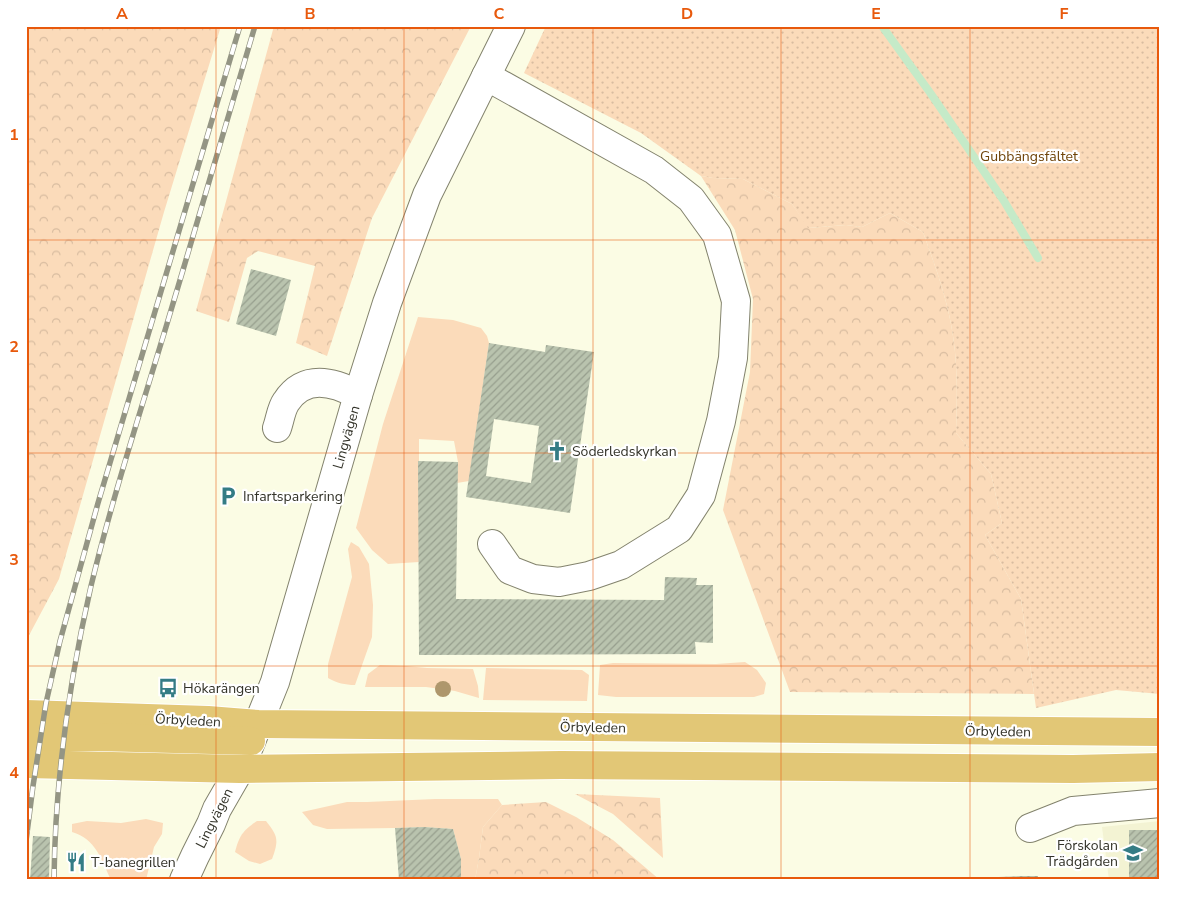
<svg xmlns="http://www.w3.org/2000/svg" width="1186" height="906" font-family="'Nunito Sans',sans-serif">
<style>
.built{fill:#f3f3d3}
.grass{fill:#fbdbba}
.forest{fill:url(#forest-crowns)}
.park{fill:url(#park-dots)}
.lines{fill:none;stroke-linecap:round;stroke-linejoin:round}
.stream{stroke:#c5eac8;stroke-width:8}
.building{fill:url(#building-hatch);fill-rule:evenodd}
.minor-casing{stroke:#83836d;stroke-width:30}
.major-casing{stroke:#fff;stroke-width:30}
.minor{stroke:#fff;stroke-width:28}
.major{stroke:#e2c776;stroke-width:28}
.rail-casing{stroke:#949584;stroke-width:5.5}
.rail{stroke:#fff;stroke-width:4;stroke-dasharray:11;stroke-linecap:butt}
.tree{fill:#ae976c}
.grid{fill:none;stroke:#e8590c;stroke-width:1;stroke-opacity:0.55}
.labels{text-anchor:middle;stroke-width:4.5;stroke-linejoin:round;paint-order:stroke}
.park-label{font-size:14px;fill:#6f4409;stroke:#fff}
.street-label{font-size:14px;fill:#333329;stroke:#fff}
.poi-label{font-size:14px;fill:#333329;stroke:#fff;text-anchor:start}
.neatline{fill:none;stroke:#e8590c;stroke-width:2}
.grid-label{font-size:16px;text-anchor:middle;font-weight:bold;fill:#e8590c}
</style>
<defs>
<pattern id="forest-crowns" width="20" height="18" patternUnits="userSpaceOnUse" patternTransform="scale(1.25)"><rect width="20" height="18" fill="#fbdbba"/><path d="M2 6a3 3 0 1 1 6 0M12 15a3 3 0 1 1 6 0" fill="none" stroke="#d8bca0"/></pattern>
<pattern id="park-dots" width="8" height="8" patternUnits="userSpaceOnUse" patternTransform="scale(1.25)"><rect width="8" height="8" fill="#fbdbba"/><path d="M2 2h.1M6 6h.1" fill="none" stroke="#d8bca0" stroke-width="1.8" stroke-linecap="round"/></pattern>
<pattern id="building-hatch" width="6" height="6" patternUnits="userSpaceOnUse" patternTransform="scale(1.25)"><rect width="6" height="6" fill="#b9c3ae"/><path d="M-1 1l2-2M0 6l6-6M5 7l2-2" fill="none" stroke="#979f8e"/></pattern>
</defs>
<rect width="100%" height="100%" fill="#fbfce4"/>
<polygon class="built" points="1160,821 1160,880 1109,880 1102,827"/>
<g class="grass">
<polygon points="418,317 453,320 481,328 487,336 489,343 469,481 457,483 458,462 454,441 419,439 419,562 388,564 372,550 356,528 383,424"/>
<path d="M351,542L359,547L369,564L373,605L372,637L355,685C345,685 337,683 328,678V664L352,577L348,549Z"/>
<polygon points="745,662 757,670 766,683 764,694 754,697 616,697 598,695 600,665 613,663 716,664"/>
<polygon points="380,665 406,666 427,668 473,669 478,686 479,698 455,691 426,687 365,687 368,674"/>
<polygon points="486,668 582,670 589,675 587,701 483,700"/>
<polygon points="435,799 498,799 502,805 483,827 479,858 475,880 461,880 461,859 453,829 424,827 395,828 327,829 313,825 302,812 347,802 367,802"/>
<path d="M146,819L163,823L162,834L154,847L146,880H111C101,859 96,839 72,832V824L87,821L121,823Z"/>
<path d="M257,821H266C278,836 279,840 272,859L260,864L249,861L235,852C239,836 243,830 257,821Z"/>
</g>
<g class="forest">
<polygon points="26,26 221,26 164,212 59,579 26,641"/>
<polygon points="274,26 471,26 372,218 327,356 296,343 315,266 258,251 247,258 229,322 196,311"/>
<path d="M701,176L713,178L743,179L792,204L809,228L846,225L862,227L890,213L923,232C935,266 948,300 953,336C958,368 957,400 956,433L991,474L1002,523L985,535L1021,599L1034,694L790,692L723,510L750,372L753,299L735,230Z"/>
<polygon points="575,794 660,798 663,858 613,814"/>
<polygon points="546,802 576,817 613,840 660,880 475,880 479,858 483,827 502,805"/>
</g>
<path class="park" d="M546,26H1160V694L1116,690L1036,708L1021,599L985,535L1002,523L991,474L956,433C957,400 958,368 953,336C948,300 935,266 923,232L890,213L862,227L846,225L808,228L792,204L743,179L713,178L701,176L641,133L524,73Z"/>
<g class="lines">
<polyline class="stream" points="882,26 931,94 1004,201 1038,258"/>
</g>
<g class="building">
<polygon points="251,269 291,280 276,336 236,324"/>
<path d="M489,343L545,352L546,345L594,352L570,513L466,497ZM494,419L539,426L531,483L486,476Z"/>
<polygon points="418,461 458,462 456,599 664,600 665,577 697,578 696,585 713,585 713,643 695,642 696,654 419,655"/>
<polygon points="424,827 453,829 461,859 461,880 399,880 395,828"/>
<rect x="1129" y="830" width="31" height="50"/>
<polygon points="33,836 50,837 49,880 30,880"/>
<polygon points="1023,876 1038,876 1038,880 972,880 972,878"/>
</g>
<g class="lines">
<defs>
<g id="minor">
<polyline points="486,76 654,170 691,199 717,235 736,301 733,358 721,421 701,495 679,529 621,565 589,576 559,582 533,579 510,570 492,544"/>
<path d="M277,428C280,420 281,409 286,402C304,374 333,381 358,395"/>
<polyline points="1030,828 1073,811 1160,803"/>
<polyline points="184,880 195,856 211,824 217,809 240,769 275,682 358,395 387,303 427,195 511,26"/>
</g>
<g id="major">
<polyline points="26,714 208,720 258,724 1160,732"/>
<polyline points="26,737 98,737 251,741"/>
<polyline points="26,764 240,769 561,765 1073,769 1160,767"/>
</g>
</defs>
<use href="#minor" class="minor-casing"/>
<use href="#major" class="major-casing"/>
<use href="#minor" class="minor"/>
<use href="#major" class="major"/>
<defs>
<g id="rail">
<polyline points="26,841 33,786 46,703 60,641 98,503 240,26"/>
<path d="M54,880C55,781 69,682 91,586C112,499 140,413 166,327C196,227 225,127 255,26"/>
</g>
</defs>
<use href="#rail" class="rail-casing"/>
<use href="#rail" class="rail"/>
</g>
<circle class="tree" cx="443" cy="689" r="8"/>
<path class="grid" d="M216,26V880M404,26V880M593,26V880M781,26V880M970,26V880M26,240H1160M26,453H1160M26,666H1160"/>
<defs>
<symbol id="church-bare" viewBox="-9 -9 18 18"><path d="M-1.2-6h2.4v3.5h3.3v2.4h-3.3V6h-2.4V-.1h-3.3v-2.4h3.3Z" fill="#347c85" stroke="#fff" stroke-width="2.5" paint-order="stroke"/></symbol>
<symbol id="parking-bare" viewBox="-9 -9 18 18"><path d="M-3.5-5.5H1a3.5 3.5 0 0 1 0 7H-1V5.5H-3.5ZM-1-3.4V-.6H.8a1.4 1.4 0 0 0 0-2.8Z" fill="#347c85" stroke="#fff" stroke-width="2.5" paint-order="stroke"/></symbol>
<symbol id="bus-bare" viewBox="-9 -9 18 18"><path d="M-5-6H5V4H4V6H2V4H-2V6H-4V4H-5ZM-3.5-4V0h7V-4ZM-3.5 1.2v1.5H-2V1.2ZM2 1.2v1.5H3.5V1.2Z" fill="#347c85" stroke="#fff" stroke-width="2.5" paint-order="stroke"/></symbol>
<symbol id="school-bare" viewBox="-9 -9 18 18"><path d="M0-5L7-2L0 1L-7-2ZM-4 1L0 2.5L4 1V4Q0 6-4 4Z" fill="#347c85" stroke="#fff" stroke-width="2.5" paint-order="stroke"/></symbol>
<symbol id="restaurant-bare" viewBox="-9 -9 18 18"><path d="M-5-6h1v4h1v-4h1v4h1v-4h1v5L-1.5 .5V6h-2V.5L-5-1ZM5-6V6H3V1.5H1.5Q1.5-4 5-6Z" fill="#347c85" stroke="#fff" stroke-width="2.5" paint-order="stroke"/></symbol>
</defs>
<g fill-rule="evenodd">
<use href="#church-bare" x="543" y="437" width="28" height="28"/>
<use href="#parking-bare" x="214" y="482" width="28" height="28"/>
<use href="#bus-bare" x="154" y="674" width="28" height="28"/>
<use href="#school-bare" x="1119" y="839" width="28" height="28"/>
<use href="#restaurant-bare" x="62" y="848" width="28" height="28"/>
</g>
<g class="labels">
<g class="park-label">
<text x="1029" y="161">Gubbängsfältet</text>
</g>
<g class="street-label">
<text transform="translate(346 437) rotate(-74)" y="5">Lingvägen</text>
<text transform="translate(188 720) rotate(3)" y="5">Örbyleden</text>
<text transform="translate(593 727) rotate(1)" y="5">Örbyleden</text>
<text transform="translate(998 731) rotate(1)" y="5">Örbyleden</text>
<text transform="translate(214 818) rotate(-63)" y="5">Lingvägen</text>
</g>
<g class="poi-label">
<text x="572" y="456">Söderledskyrkan</text>
<text x="243" y="501">Infartsparkering</text>
<text x="183" y="693">Hökarängen</text>
<text x="1118" y="850" text-anchor="end">Förskolan<tspan x="1118" dy="16">Trädgården</tspan></text>
<text x="91" y="867">T-banegrillen</text>
</g>
</g>
<rect width="1186" height="906" fill="none" stroke="#ffffff" stroke-width="55"/>
<rect x="28" y="28" width="1130" height="850" class="neatline"/>
<g class="grid-label">
<text x="122" y="19">A</text>
<text x="310" y="19">B</text>
<text x="499" y="19">C</text>
<text x="687" y="19">D</text>
<text x="876" y="19">E</text>
<text x="1064" y="19">F</text>
<text x="14" y="140">1</text>
<text x="14" y="352">2</text>
<text x="14" y="565">3</text>
<text x="14" y="778">4</text>
</g>
</svg>
